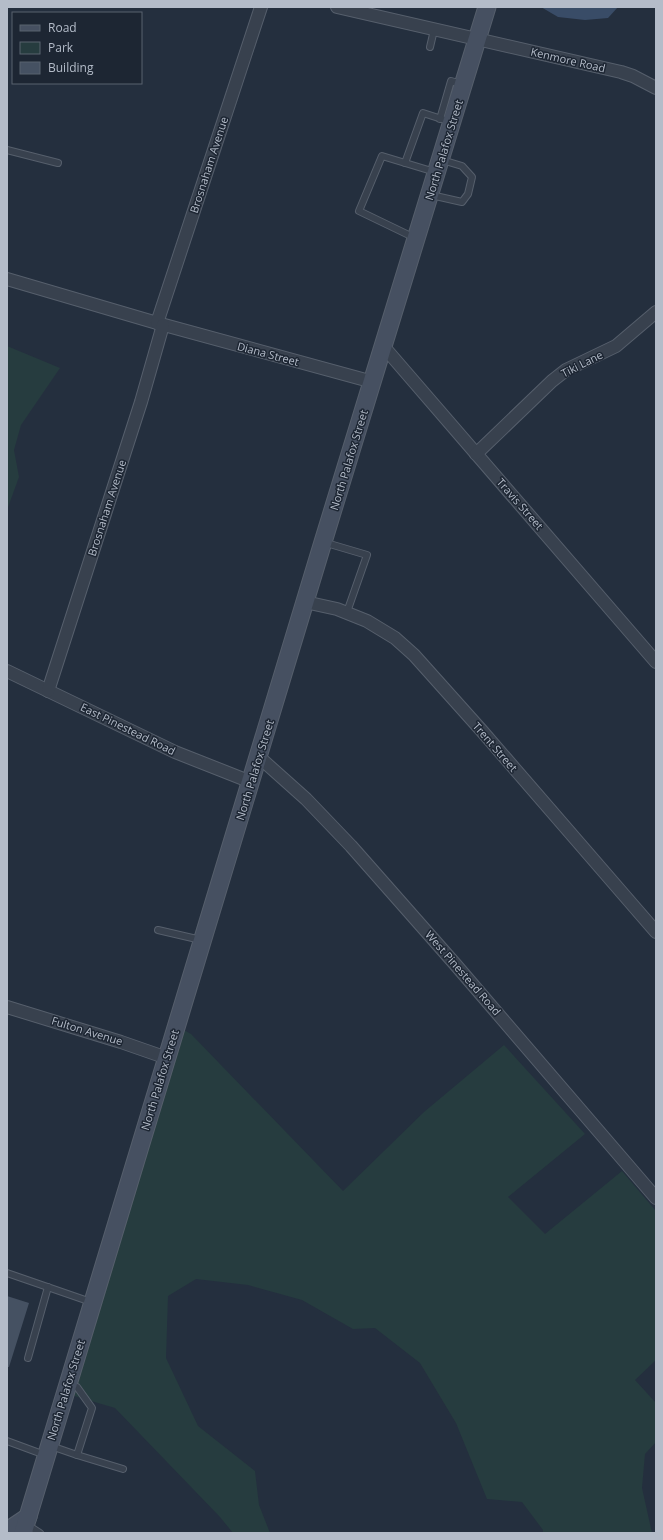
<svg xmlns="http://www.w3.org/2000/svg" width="663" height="1540" font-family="'Open Sans',sans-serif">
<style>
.green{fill:#263c3f}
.water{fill:#394c67}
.building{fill:#455162}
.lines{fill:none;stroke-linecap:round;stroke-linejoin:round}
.lane-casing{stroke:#565f6c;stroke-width:8}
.street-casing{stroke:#565f6c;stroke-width:14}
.secondary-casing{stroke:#565f6c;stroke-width:19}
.lane{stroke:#38414e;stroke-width:6}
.street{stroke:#38414e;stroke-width:12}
.secondary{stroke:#465061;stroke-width:17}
.labels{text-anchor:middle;stroke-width:3;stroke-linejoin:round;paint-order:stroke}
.street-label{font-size:11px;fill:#b4bcc9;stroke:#1d2633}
</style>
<rect width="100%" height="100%" fill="#242f3e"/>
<g class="green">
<polygon points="7,346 60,368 21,425 14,450 19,477 7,510"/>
<polygon points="182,1029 191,1034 343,1191 424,1112 504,1045 585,1134 508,1197 545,1234 622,1171 656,1211 656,1360 635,1380 656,1403 656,1442 645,1454 642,1488 652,1533 543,1533 543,1530 522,1502 487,1499 456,1423 420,1363 375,1328 353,1329 302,1300 248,1285 196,1279 168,1296 166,1358 198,1426 255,1471 259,1505 270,1533 233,1533 220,1517 115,1408 71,1395"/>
</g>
<polygon class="water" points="541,7 618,7 608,18 585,20 558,17"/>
<polygon class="building" points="7,1296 29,1303 9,1367 7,1367"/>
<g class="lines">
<defs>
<g id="lane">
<polyline points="430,47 434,30"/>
<polyline points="440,119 451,81 462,84"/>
<polyline points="7,150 58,163"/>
<polyline points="405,163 423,113 451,122"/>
<polyline points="431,195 462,202 468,194 472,177 462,166 442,160"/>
<polyline points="415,238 359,211 382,156 435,172"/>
<polyline points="323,542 367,555 347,612"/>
<polyline points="158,930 201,940"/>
<polyline points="7,1273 91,1302"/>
<polyline points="28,1358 48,1287"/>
<polyline points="7,1441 45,1455"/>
<polyline points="51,1446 77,1455 92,1408 77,1387 69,1386"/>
<polyline points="77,1455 123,1469"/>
<polyline points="26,1524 40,1533"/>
</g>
<g id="street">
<polyline points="337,7 621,72 633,76 656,88"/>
<polyline points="7,279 157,323 373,382"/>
<polyline points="157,323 261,7"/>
<polyline points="384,347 656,662"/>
<polyline points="476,454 552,381 566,370 616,346 656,312"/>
<polyline points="305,602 337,609 367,621 395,638 414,655 482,731 656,932"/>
<polyline points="7,671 175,752 251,782"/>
<polyline points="48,691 141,402 163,325"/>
<polyline points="259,757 306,799 351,846 455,964 656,1198"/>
<polyline points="7,1007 121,1042 167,1058"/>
</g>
<g id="secondary">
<polyline points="7,1531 28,1517"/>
<polyline points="23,1533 323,542 487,7"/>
</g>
</defs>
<use href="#lane" class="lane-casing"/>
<use href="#street" class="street-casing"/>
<use href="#secondary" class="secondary-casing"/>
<use href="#lane" class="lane"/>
<use href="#street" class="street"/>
<use href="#secondary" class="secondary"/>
</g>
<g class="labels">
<g class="street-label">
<text transform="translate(568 60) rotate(13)" y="4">Kenmore Road</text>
<text transform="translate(444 150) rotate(-73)" y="4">North Palafox Street</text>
<text transform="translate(209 165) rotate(-72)" y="4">Brosnaham Avenue</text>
<text transform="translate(268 354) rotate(15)" y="4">Diana Street</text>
<text transform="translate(582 364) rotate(-27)" y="4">Tiki Lane</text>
<text transform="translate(349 460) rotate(-73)" y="4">North Palafox Street</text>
<text transform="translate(520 504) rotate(49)" y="4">Travis Street</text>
<text transform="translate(107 508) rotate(-72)" y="4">Brosnaham Avenue</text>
<text transform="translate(128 729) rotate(26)" y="4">East Pinestead Road</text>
<text transform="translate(495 747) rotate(49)" y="4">Trent Street</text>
<text transform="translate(255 770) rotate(-73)" y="4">North Palafox Street</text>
<text transform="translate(463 973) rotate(49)" y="4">West Pinestead Road</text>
<text transform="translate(87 1031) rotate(17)" y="4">Fulton Avenue</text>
<text transform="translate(160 1080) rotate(-73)" y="4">North Palafox Street</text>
<text transform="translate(66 1390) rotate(-73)" y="4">North Palafox Street</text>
</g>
</g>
<rect width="663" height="1540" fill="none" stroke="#b4bcc9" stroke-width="16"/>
<rect x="12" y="12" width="130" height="72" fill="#1d2633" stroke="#59626f"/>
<rect x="20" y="25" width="20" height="6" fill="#465061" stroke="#59626f"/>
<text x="48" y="32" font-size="12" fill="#b4bcc9">Road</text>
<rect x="20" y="42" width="20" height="12" fill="#263c3f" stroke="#59626f"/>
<text x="48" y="52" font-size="12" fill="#b4bcc9">Park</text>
<rect x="20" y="62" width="20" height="12" fill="#455162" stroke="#59626f"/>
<text x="48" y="72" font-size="12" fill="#b4bcc9">Building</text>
</svg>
